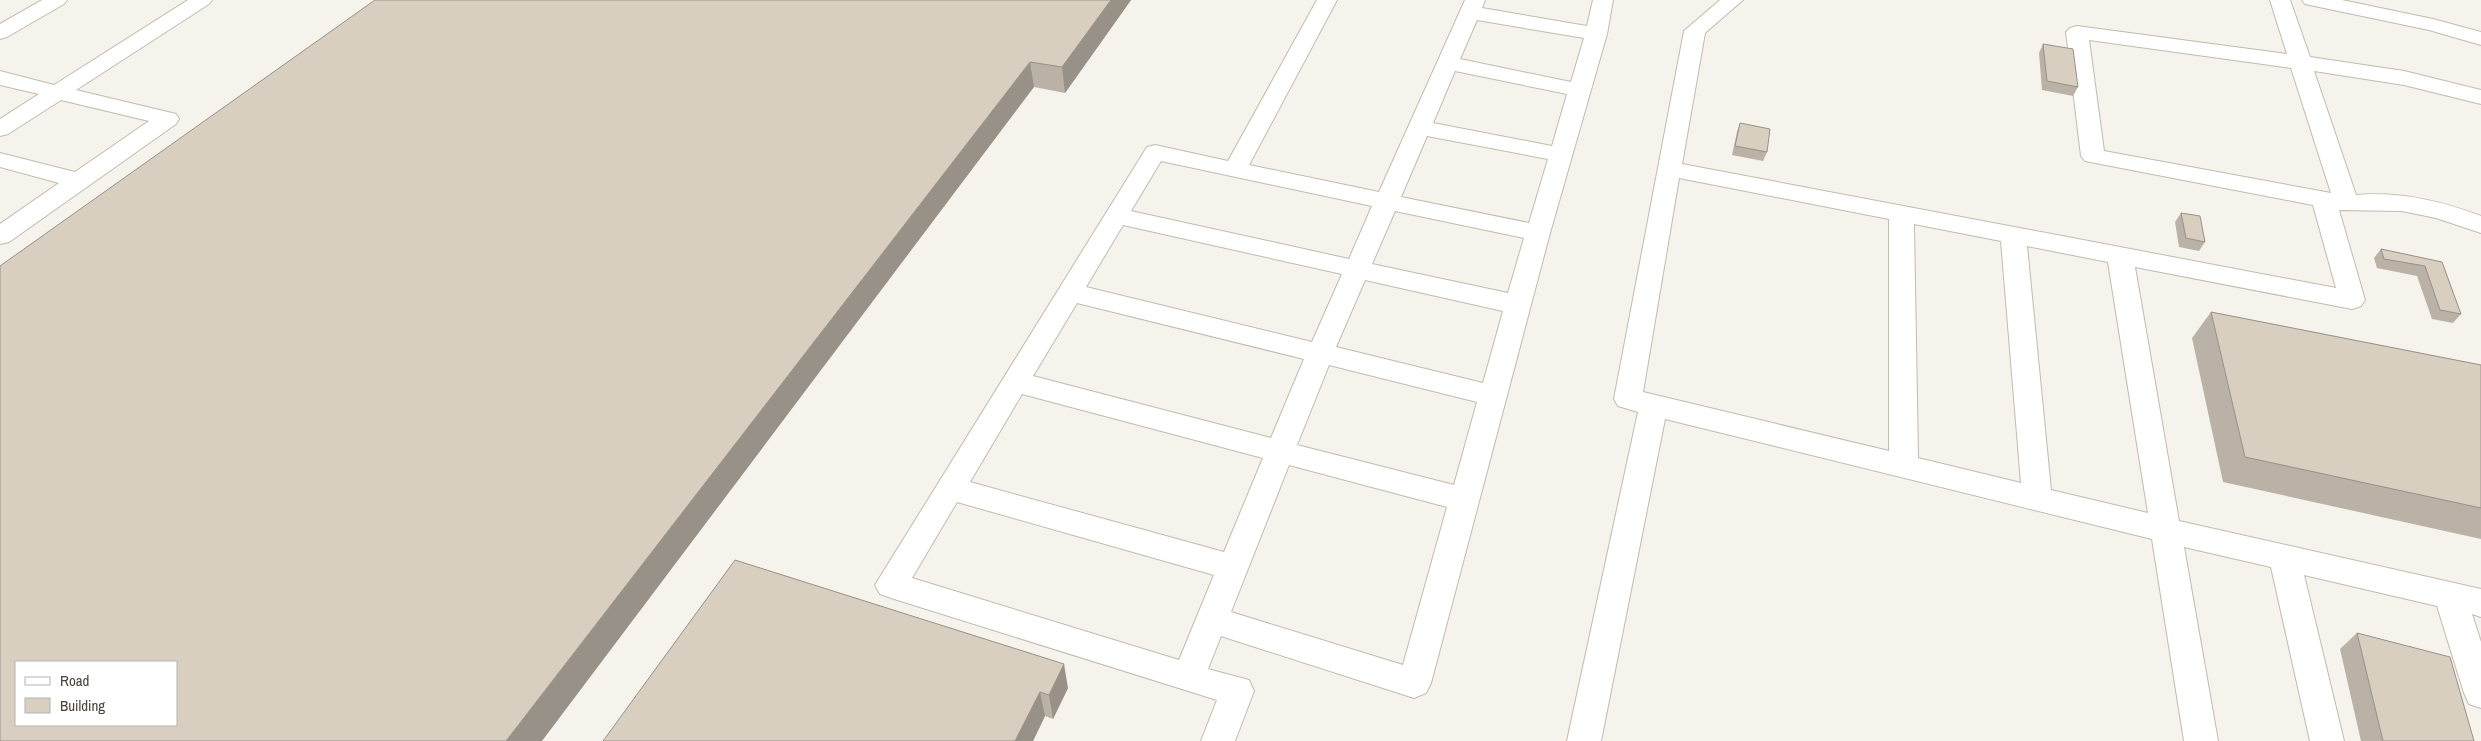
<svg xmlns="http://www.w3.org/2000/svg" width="2481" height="741" font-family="'Archivo Narrow',sans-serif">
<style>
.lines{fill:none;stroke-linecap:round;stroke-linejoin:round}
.minor-casing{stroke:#c2bbae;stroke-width:2}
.minor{fill:#fff;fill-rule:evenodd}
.wall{fill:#bab2a6}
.shaded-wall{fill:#979187}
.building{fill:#d8cfc1;stroke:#979187;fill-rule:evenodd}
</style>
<rect width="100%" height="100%" fill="#f6f3ec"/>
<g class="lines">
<defs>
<g id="minor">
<polygon points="42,0 67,0 64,4 7,37 0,39 0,24"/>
<polygon points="188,0 212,0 209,4 76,90 176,114 179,119 176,124 9,242 0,244 0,224 59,183 0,167 0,153 75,172 149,121 61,100 8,134 0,136 0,119 39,94 0,85 0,71 54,85"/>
<path d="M1317,0H1337L1249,165L1379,192L1465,0H1485L1482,8L1587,26L1593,0H1613L1607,34L1550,233L1431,683L1426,693L1414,698L1221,636L1208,669L1249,680L1254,691L1235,741H1201L1217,700L891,598L880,594L875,585L1147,147L1155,145L1228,161ZM1477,20L1584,38L1571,82L1460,59ZM1455,71L1567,94L1552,146L1433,123ZM1427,136L1548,159L1529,223L1401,197ZM1161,161L1372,206L1349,259L1131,211ZM1395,211L1524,238L1508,293L1372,264ZM1123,225L1342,274L1312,342L1086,287ZM1365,280L1503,311L1483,383L1336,347ZM1077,303L1304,359L1271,438L1033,376ZM1329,365L1477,402L1454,485L1297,445ZM1022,394L1263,458L1224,552L970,482ZM1289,465L1447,507L1403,665L1231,612ZM957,502L1214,575L1179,660L912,578Z"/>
<path d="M1720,0H1743L1705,33L1682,164L2336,288L2313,205L2085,161L2081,156L2066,32L2070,28L2077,26L2287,54L2270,0H2290L2310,57L2404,71L2481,90V104L2404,85L2314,71L2356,195C2399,191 2441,201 2481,216V233L2436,218L2402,211L2339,210L2365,300L2361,306L2352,309L2135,267L2179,521L2481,589V617L2472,614L2481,642V708L2469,704L2464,693L2437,606L2304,575L2344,741H2310L2271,567L2184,547L2218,741H2184L2152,539L1665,419L1601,741H1567L1638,412L1618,406L1614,399L1684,31ZM2089,40L2291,68L2331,193L2104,151ZM1679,178L1889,219V451L1643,392ZM1914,224L2001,241L2021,483L1918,458ZM2027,246L2108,262L2148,513L2051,490Z"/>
<polygon points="2302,0 2342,0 2433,19 2481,32 2481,45 2429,30 2305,4"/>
</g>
</defs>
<use href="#minor" class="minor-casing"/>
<use href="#minor" class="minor"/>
</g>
<g class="wall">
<polygon points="1131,0 1065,93 1034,87 0,266"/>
<polygon points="2043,44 2078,87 2073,96 2042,90 2039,53"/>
<polygon points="1740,123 1767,152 1763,161 1732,155 1737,132"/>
<polygon points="2181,213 2205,242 2199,251 2179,247 2175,222"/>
<polygon points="2381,249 2442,262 2461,314 2453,323 2432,319 2417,276 2377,268 2374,258"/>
<polygon points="2211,312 2481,365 2481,539 2223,482 2192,338"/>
<polygon points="2357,633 2474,741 2361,741 2340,649"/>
<polygon points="1068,688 1053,719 1045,716 1033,741 603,741"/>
</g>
<g class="shaded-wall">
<polygon points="1111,0 1131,0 1065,93 1062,67"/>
<polygon points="1030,62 1034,87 542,741 506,741"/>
<polygon points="1064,664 1068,688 1053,719 1049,695"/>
<polygon points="1040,692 1045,716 1033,741 1015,741"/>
</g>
<g class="building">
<path d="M375,0H1111L1062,67L1030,62L506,741H0V266ZM16,662H176V725H16Z"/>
<polygon points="2043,44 2073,49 2078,87 2047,81"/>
<polygon points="1740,123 1770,129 1767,152 1735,146"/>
<polygon points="2181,213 2200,216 2205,242 2186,238"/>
<polygon points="2381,249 2442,262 2461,314 2440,310 2425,266 2384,259"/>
<polygon points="2211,312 2481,365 2481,508 2245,457"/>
<polygon points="735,560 1064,664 1049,695 1040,692 1015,741 603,741"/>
<polygon points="2357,633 2450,657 2474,741 2383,741"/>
</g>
<rect x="15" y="661" width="162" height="65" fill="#ffffff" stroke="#b7b4b0"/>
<rect x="25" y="677" width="25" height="8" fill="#ffffff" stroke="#b7b4b0"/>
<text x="60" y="686" font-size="15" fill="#4b4439">Road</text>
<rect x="25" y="698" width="25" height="15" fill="#d8cfc1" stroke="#b7b4b0"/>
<text x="60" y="711" font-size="15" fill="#4b4439">Building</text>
</svg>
